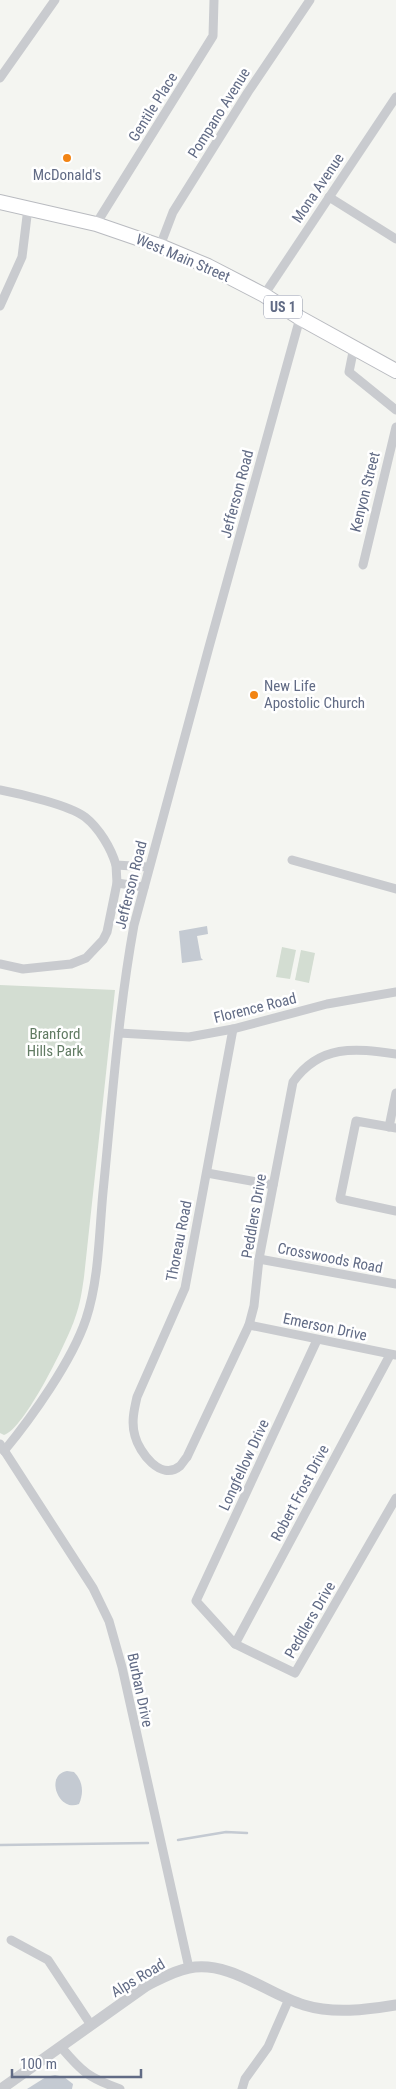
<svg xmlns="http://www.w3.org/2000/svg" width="396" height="2089" font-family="'Roboto Condensed',sans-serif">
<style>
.green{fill:#d3ddd2}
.water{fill:#c4cad2}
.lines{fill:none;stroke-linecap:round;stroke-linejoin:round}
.stream{stroke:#c4cad2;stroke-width:2.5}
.primary-casing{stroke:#b9bbc0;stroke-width:16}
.minor{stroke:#c9cbcf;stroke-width:9}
.tertiary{stroke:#c9cbcf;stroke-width:11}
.primary{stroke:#fff;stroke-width:14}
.poi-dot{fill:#f28414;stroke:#fff;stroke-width:2}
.labels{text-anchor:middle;stroke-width:5;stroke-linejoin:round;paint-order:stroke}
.shield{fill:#fff;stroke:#9097aa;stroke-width:1}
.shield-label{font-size:14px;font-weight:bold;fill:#616b85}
.street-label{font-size:15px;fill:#616b85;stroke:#fff}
.poi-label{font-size:15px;fill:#616b85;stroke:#fff}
.park-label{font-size:15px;fill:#617b63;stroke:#fff}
</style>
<rect width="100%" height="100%" fill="#f4f5f1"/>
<g class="green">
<polygon points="282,947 296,950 290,979 276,977"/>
<polygon points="301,950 315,953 309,983 295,980"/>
<path d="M0,985L115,990L84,1277C82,1291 80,1305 75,1318C68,1340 24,1430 4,1435L0,1433Z"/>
</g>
<g class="water">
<polygon points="207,926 208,934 197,936 201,958 203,960 182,963 179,931"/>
<path d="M67,1771L74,1772C83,1781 84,1793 79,1804C59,1813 44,1775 67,1771Z"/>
<polygon points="55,2075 64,2077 73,2084 72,2089 27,2089 46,2077"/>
</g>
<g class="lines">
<g class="stream">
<polyline points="178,1840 226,1832 247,1833"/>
<polyline points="0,1845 148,1843"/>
</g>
<defs>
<polyline id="primary" points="0,202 96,224 160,246 208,266 264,295 300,318 396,371"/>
</defs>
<use href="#primary" class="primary-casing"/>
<g class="minor">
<polyline points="0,78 55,0"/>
<polyline points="329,197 396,239"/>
<polyline points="96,224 213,36 214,0"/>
<polyline points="160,246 173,212 248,92 310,0"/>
<polyline points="264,295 396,97"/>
<polyline points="0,306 22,257 28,208"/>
<polyline points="354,347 349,372 396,410"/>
<polyline points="363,565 396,427"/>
<path d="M0,790C21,794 69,805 85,817C99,828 111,848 116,865L149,867"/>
<polyline points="292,860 396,889"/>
<polyline points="117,883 144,887"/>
<polyline points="0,964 23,969 71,964 86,958 103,940 107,932 117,883 116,865"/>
<path d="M233,1029L185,1288L137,1397C134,1410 131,1423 135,1436C139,1452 161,1482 180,1466C182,1464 185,1459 187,1457L249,1325L254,1306L259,1259L293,1082C320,1044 355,1048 396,1054"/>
<polyline points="119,1033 189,1037 233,1029 327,1004 396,992"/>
<polyline points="389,1127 396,1093"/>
<polyline points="396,1128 356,1121 340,1199 396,1211"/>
<polyline points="207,1173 273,1185"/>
<polyline points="259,1259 396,1284"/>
<polyline points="249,1325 396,1355"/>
<polyline points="317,1340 196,1601 235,1644 295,1673 396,1498"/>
<polyline points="0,1444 93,1588 109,1621 122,1667 189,1968"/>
<path d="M4,1451C32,1417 72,1361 86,1319C99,1280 99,1234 103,1192C112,1103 118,1013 134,925L209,647L300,318"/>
<polyline points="235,1644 390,1355"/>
<polyline points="11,1940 48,1960 91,2025"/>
<path d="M61,2047C82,2072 89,2078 120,2089"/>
<polyline points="242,2089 245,2079 268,2047 289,1999"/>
</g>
<path class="tertiary" d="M1,2089L146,1986C160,1979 173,1971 189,1968C230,1960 267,1994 304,2005C333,2014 366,2010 396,2005"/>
<use href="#primary" class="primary"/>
</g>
<g class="poi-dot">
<circle cx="67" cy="158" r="5"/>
<circle cx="254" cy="695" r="5"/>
</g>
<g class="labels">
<rect class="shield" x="264" y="295.5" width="38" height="23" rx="4"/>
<g class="shield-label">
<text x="283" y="312">US 1</text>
</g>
<g class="street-label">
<text transform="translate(153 107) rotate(-58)" y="5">Gentile Place</text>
<text transform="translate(219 113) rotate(-58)" y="5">Pompano Avenue</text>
<text transform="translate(318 188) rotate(-56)" y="5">Mona Avenue</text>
<text transform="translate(183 258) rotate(23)" y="5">West Main Street</text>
<text transform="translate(365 492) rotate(-76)" y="5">Kenyon Street</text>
<text transform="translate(237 494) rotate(-75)" y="5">Jefferson Road</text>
<text transform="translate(131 885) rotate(-76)" y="5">Jefferson Road</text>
<text transform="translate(255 1008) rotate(-14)" y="5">Florence Road</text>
<text transform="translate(254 1216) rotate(-80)" y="5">Peddlers Drive</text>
<text transform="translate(179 1241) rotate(-79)" y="5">Thoreau Road</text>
<text transform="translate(330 1258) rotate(11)" y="5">Crosswoods Road</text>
<text transform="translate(325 1327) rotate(12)" y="5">Emerson Drive</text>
<text transform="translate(244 1465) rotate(-65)" y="5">Longfellow Drive</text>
<text transform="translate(300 1493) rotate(-62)" y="5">Robert Frost Drive</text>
<text transform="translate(310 1620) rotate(-60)" y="5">Peddlers Drive</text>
<text transform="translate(140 1690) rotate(78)" y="5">Burban Drive</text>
<text transform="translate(138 1978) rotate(-31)" y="5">Alps Road</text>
</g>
<g class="poi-label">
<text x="67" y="180">McDonald's</text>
<text x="264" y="691" text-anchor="start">New Life<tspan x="264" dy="17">Apostolic Church</tspan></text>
</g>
<g class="park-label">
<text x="55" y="1039">Branford<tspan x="55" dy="17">Hills Park</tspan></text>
</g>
</g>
<path d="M12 2069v8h129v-8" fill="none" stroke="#616b85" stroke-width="2.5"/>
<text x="20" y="2069" font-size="15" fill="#616b85" stroke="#ffffff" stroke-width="4" paint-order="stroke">100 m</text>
</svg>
